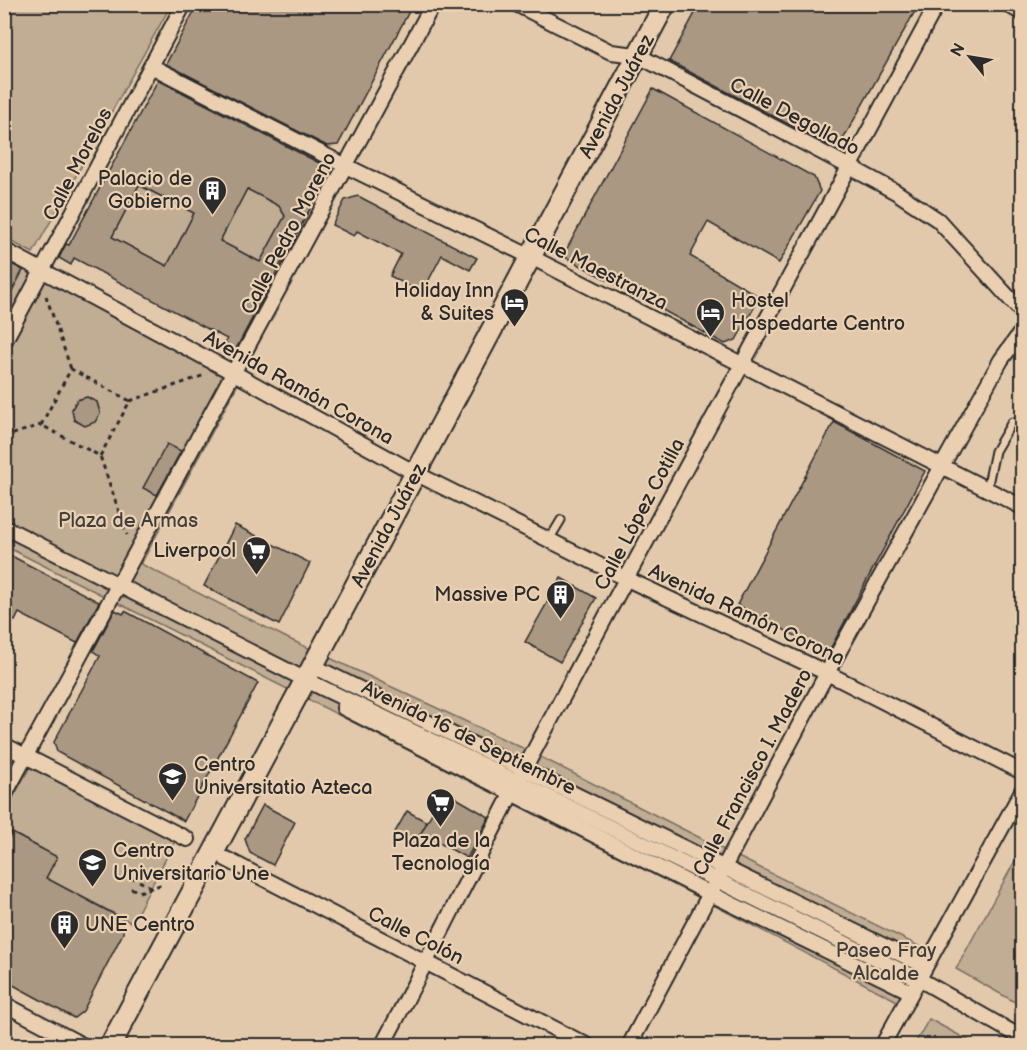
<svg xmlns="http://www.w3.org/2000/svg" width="1027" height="1050" font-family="'Balsamiq Sans',sans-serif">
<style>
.green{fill:#c1ac94;stroke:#766c60;stroke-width:1.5;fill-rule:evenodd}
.building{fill:#aa9883;stroke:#2b2b2b;stroke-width:1.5;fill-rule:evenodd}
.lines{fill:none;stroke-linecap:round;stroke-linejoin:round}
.lane-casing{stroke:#2b2b2b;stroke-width:11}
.street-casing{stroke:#2b2b2b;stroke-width:18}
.secondary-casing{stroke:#2b2b2b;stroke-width:24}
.path{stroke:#2b2b2b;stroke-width:3;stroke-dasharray:4.5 4.5;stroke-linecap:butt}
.lane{stroke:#ead0b1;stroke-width:7}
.street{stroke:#ead0b1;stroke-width:14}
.secondary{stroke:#ead0b1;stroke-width:20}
.labels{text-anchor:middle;stroke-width:4.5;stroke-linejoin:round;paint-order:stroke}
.street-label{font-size:20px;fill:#2b2b2b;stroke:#ead0b1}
.poi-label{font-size:20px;fill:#2b2b2b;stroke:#ead0b1;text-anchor:end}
.park-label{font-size:20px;fill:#423e3b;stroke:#ead0b1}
</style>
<rect width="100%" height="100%" fill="#e2c9ac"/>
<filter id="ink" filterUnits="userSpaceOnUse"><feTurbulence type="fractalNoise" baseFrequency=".0167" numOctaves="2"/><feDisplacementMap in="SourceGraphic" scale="12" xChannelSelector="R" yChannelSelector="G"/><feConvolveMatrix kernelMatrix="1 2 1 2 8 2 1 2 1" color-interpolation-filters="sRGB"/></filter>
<g filter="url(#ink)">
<g class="green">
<polygon points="4,5 171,5 33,253 5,238"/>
<polygon points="139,185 194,213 167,266 112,237"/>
<polygon points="247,189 279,206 285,216 260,262 220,241"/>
<path d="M24,269L238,384L141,564L287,638L529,751L724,850L927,950L899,1002L698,897L5,546V305ZM87,397L97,402L100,413L95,422L74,420L72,409L77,400Z"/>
<polygon points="31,765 175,841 132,923 46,878 57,857 5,829 4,814"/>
<polygon points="1022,848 1022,1006 956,969"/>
<polygon points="929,1019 977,1045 914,1045"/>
</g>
<g class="building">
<polygon points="198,4 413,4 338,145 327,146 166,64"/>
<polygon points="700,4 919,4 842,141 828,145 669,61"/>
<path d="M158,80L331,169L236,349L225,343L227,339L74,258L71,265L59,258L66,244L69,245ZM139,185L194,213L167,266L112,237ZM247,189L279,206L285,216L260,262L220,241Z"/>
<polygon points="653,89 814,177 820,191 779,263 708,222 690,256 760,297 736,340 725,344 563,256"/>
<polygon points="358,196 477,258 470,270 442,255 422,293 390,276 401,254 357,231 354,236 332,225 345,200"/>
<polygon points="4,260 23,270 4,305"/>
<polygon points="87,397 97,402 100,413 95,422 85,426 74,420 72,409 77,400"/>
<polygon points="834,422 925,471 828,653 737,605"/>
<polygon points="167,444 181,451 157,495 143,488"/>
<polygon points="235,525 310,563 279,625 204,586"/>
<polygon points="4,552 99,602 77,643 19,613 15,621 4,615"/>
<polygon points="561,578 596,598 560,662 525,642"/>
<polygon points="115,610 123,614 125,611 258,683 184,821 57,752 54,742 100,656 93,651"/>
<polygon points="444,791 489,817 467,858 421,833"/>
<polygon points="263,805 295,822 273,865 250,853 245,839"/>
<polygon points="407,811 427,822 414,845 394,834"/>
<polygon points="12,833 57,857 46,878 123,919 123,933 83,1011 74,1018 4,980 4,848"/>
</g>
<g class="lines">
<defs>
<g id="lane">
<polyline points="987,489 995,451 1012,422"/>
<polyline points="549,540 561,520"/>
</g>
<g id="street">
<polyline points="516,4 611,52 637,55 850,167 896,192 938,220 1022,312"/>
<polyline points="1007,4 1022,13"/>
<polyline points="151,66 346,166 531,257 1022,507"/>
<polyline points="4,250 234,373 415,473 627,579 827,673 1022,772"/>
<polyline points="4,342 184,4"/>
<polyline points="4,527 306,680 518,782 926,983 1022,1038"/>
<polyline points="313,666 925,966"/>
<polyline points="344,708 709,893 911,992"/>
<polyline points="4,745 187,839"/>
<polyline points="4,796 433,4"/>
<polyline points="226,859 588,1046"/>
<polyline points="4,1004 84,1046"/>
<path d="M382,1046C428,960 470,873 515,787C653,525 797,266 937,4"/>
<polyline points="629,1046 827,673 1001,360 1019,335 1022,333"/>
<polyline points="882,1046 1022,791"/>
</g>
<polyline id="secondary" points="110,1046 307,677 665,4"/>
</defs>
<use href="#lane" class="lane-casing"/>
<use href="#street" class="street-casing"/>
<use href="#secondary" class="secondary-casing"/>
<g class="path">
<polyline points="46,296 71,369"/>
<polyline points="130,401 205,375"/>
<polyline points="4,437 41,425"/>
<polyline points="100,456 130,401 71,369 41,425 100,456 127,535"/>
<polyline points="131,877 151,887"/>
<polyline points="131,888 139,892 163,884"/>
</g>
<use href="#lane" class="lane"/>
<use href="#street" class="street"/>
<use href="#secondary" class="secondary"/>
</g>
</g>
<defs>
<symbol id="building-pin" viewBox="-11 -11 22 30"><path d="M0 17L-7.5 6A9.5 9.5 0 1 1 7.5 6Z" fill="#2b2b2b" stroke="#ead0b1"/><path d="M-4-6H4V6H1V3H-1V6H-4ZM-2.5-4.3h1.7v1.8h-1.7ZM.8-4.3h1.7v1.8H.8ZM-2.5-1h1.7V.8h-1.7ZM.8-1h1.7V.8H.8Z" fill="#fff"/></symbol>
<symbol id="hotel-pin" viewBox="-11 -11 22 30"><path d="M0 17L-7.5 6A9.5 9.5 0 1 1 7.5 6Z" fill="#2b2b2b" stroke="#ead0b1"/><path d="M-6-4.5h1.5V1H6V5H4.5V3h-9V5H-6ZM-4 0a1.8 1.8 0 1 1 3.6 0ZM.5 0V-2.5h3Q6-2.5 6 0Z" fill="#fff"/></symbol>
<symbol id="supermarket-pin" viewBox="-11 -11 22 30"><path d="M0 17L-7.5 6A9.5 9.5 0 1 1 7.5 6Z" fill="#2b2b2b" stroke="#ead0b1"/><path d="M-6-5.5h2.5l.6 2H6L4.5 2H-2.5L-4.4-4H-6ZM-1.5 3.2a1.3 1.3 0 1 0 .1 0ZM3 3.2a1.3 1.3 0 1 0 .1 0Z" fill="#fff"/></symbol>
<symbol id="university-pin" viewBox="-11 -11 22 30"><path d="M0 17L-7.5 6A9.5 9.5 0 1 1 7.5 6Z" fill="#2b2b2b" stroke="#ead0b1"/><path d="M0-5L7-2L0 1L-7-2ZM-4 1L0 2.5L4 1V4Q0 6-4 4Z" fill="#fff"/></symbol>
</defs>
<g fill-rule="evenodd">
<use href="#building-pin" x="196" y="174" width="33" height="45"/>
<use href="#hotel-pin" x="498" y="286" width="33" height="45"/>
<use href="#hotel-pin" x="694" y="296" width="33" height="45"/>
<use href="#supermarket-pin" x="240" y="534" width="33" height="45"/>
<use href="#building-pin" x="544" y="578" width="33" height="45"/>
<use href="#university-pin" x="156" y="760" width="33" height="45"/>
<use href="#supermarket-pin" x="424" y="786" width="33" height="45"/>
<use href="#university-pin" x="76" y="846" width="33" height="45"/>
<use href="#building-pin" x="48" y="908" width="33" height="45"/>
</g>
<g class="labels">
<g class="street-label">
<text transform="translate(616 96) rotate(-62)" y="7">Avenida Juárez</text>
<text transform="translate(795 116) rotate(28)" y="7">Calle Degollado</text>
<text transform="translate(77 164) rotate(-62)" y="7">Calle Morelos</text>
<text transform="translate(288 233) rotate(-62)" y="7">Calle Pedro Moreno</text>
<text transform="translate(596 268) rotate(27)" y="7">Calle Maestranza</text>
<text transform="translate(299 387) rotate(29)" y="7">Avenida Ramón Corona</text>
<text transform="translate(639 514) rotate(-62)" y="7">Calle López Cotilla</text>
<text transform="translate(388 525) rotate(-62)" y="7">Avenida Juárez</text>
<text transform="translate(747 614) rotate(25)" y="7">Avenida Ramón Corona</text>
<text transform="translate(469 737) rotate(26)" y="7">Avenida 16 de Septiembre</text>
<text transform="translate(752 772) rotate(-62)" y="7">Calle Francisco I. Madero</text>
<text transform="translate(416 935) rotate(27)" y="7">Calle Colón</text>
</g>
<g class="poi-label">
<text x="192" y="185">Palacio de<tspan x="192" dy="23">Gobierno</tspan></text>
<text x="494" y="297">Holiday Inn<tspan x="494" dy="23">&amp; Suites</tspan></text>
<text x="731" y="307" text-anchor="start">Hostel<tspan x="731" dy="23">Hospedarte Centro</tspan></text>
<text x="236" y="557">Liverpool</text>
<text x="540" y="601">Massive PC</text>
<text x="194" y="771" text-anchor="start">Centro<tspan x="194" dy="23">Universitatio Azteca</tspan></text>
<text x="441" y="847" text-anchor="middle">Plaza de la<tspan x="441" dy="23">Tecnología</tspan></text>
<text x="113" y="857" text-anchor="start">Centro<tspan x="113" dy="23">Universitario Une</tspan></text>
<text x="85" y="931" text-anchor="start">UNE Centro</text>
</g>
<g class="park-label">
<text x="128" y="527">Plaza de Armas</text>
<text x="886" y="957">Paseo Fray<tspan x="886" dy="23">Alcalde</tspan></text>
</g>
</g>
<rect width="1027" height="1050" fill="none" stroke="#ead0b1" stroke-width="24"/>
<rect x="12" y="12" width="1003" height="1026" fill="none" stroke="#2b2b2b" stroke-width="2" filter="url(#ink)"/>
<g transform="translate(970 57) rotate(300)" stroke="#ead0b1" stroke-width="4.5" paint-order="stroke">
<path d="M0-4.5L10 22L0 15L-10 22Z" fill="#2b2b2b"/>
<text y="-9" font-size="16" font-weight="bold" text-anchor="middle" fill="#2b2b2b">N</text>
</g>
</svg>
